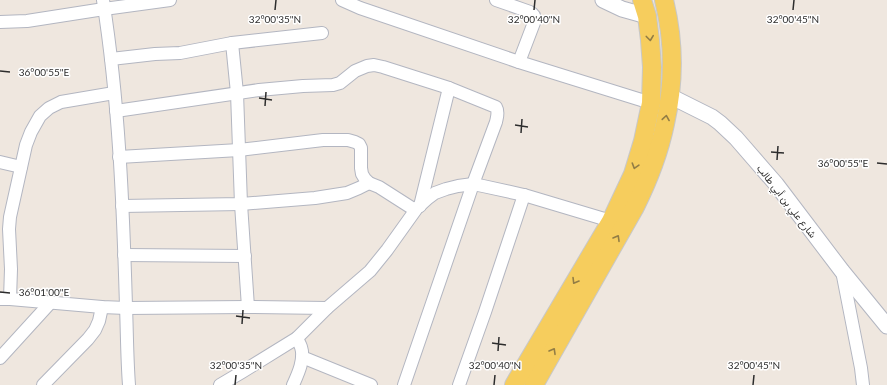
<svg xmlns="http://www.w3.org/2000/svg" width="887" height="385" font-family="Lato,Vazirmatn,sans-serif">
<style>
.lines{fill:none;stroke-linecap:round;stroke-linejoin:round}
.minor-casing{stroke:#b3b6c1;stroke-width:14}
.tertiary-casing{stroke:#b3b6c1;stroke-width:17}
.primary-casing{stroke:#c8c8c8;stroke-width:20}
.minor{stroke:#fff;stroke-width:12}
.tertiary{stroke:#fff;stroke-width:15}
.primary{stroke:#f6cd5d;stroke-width:18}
.oneway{stroke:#927d45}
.ticks{fill:none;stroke:#2d2d2d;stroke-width:1.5}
.labels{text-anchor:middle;stroke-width:3;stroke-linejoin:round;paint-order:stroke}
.street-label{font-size:10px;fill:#2d2d2d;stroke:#fff}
.ticks-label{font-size:10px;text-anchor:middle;fill:#2d2d2d;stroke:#fff;stroke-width:3;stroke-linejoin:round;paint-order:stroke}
</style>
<rect width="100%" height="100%" fill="#efe7df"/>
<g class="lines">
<defs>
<g id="minor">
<path d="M103,0C119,101 123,204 126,306C127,332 127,359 129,385"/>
<polyline points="342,0 360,8 519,62 651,103"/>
<path d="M496,0L530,12C534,14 535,16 535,20L519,62"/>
<polyline points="0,22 27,21 104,9 170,0"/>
<polyline points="232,43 237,93 241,204 248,307"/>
<polyline points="111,59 155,54 180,53 232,43 322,33"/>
<path d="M116,111L259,90L303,86L333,85L340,83L355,71L367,66L374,65L383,67L449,88L496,107C499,112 497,117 496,122L473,184L404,385"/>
<polyline points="119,157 239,150 323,140 348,140 355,142 359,144 361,148 361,168 362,174 365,179 369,183 379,187 415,210"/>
<polyline points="0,162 21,167"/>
<polyline points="122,206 241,204 315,198 347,193 359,188 369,183"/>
<polyline points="420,206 449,88"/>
<polyline points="124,255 245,256"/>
<polyline points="842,271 861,368 863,385"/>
<polyline points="0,299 10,299 102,307 126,308 248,307 327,308"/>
<polyline points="10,299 11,269 9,229 10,217 26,145 31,132 40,116 49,108 61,102 114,93"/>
<polyline points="302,357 371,385"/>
<polyline points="0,358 51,302"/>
<polyline points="43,385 88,339 95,330 99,321 102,307"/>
<polyline points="220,385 242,372 297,338 327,308 370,271 387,250 417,208 427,199 435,193 446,189 458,186 473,184 483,186 524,195 611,221"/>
<path d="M293,385C298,374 305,359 301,347C300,344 298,341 297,338"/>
<polyline points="459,385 485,312 524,195"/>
</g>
<g id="tertiary">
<polyline points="603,0 622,9 647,16"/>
<polyline points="670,96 712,117 720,123 736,138 776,184 842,271 887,326"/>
</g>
<g id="primary">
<polyline points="514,385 611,221 633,174 643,141 651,103 652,67 650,40 647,16 642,0"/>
<path d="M534,385L635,207C648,181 659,153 665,124C674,84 674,40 664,0"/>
</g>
</defs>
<use href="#minor" class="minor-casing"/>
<use href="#tertiary" class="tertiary-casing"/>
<use href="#primary" class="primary-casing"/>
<use href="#minor" class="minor"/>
<use href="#tertiary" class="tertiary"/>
<use href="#primary" class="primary"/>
</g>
<defs><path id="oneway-chevron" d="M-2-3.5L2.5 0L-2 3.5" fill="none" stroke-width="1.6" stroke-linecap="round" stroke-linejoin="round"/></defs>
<g class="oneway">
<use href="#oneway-chevron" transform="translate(650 38) rotate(83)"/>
<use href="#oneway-chevron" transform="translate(666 118) rotate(-81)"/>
<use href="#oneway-chevron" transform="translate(635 166) rotate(107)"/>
<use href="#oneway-chevron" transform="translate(617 238) rotate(-60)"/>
<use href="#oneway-chevron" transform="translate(575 281) rotate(121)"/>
<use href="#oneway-chevron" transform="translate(553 351) rotate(-60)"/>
</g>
<path class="ticks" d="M275,10L276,0M534,10L535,0M793,10L794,0M0,71L10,72M259,98L272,100M265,106L266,92M515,125L528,127M521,133L522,119M771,152L784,153M777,160L778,146M877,163L887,164M0,292L10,293M236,316L250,318M242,324L243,310M492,343L506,345M498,351L499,337M235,385L236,375M494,385L495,375M753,385L754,375"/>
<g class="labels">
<g class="street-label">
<text transform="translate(787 201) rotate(52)" y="4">شارع علي بن أبي طالب</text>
</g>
</g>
<g class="ticks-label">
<text x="275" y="23">32°00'35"N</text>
<text x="534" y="23">32°00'40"N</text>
<text x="793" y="23">32°00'45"N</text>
<text x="44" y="76">36°00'55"E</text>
<text x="843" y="167">36°00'55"E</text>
<text x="44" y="296">36°01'00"E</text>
<text x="236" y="369">32°00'35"N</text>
<text x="495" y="369">32°00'40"N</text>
<text x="754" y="369">32°00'45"N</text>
</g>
</svg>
